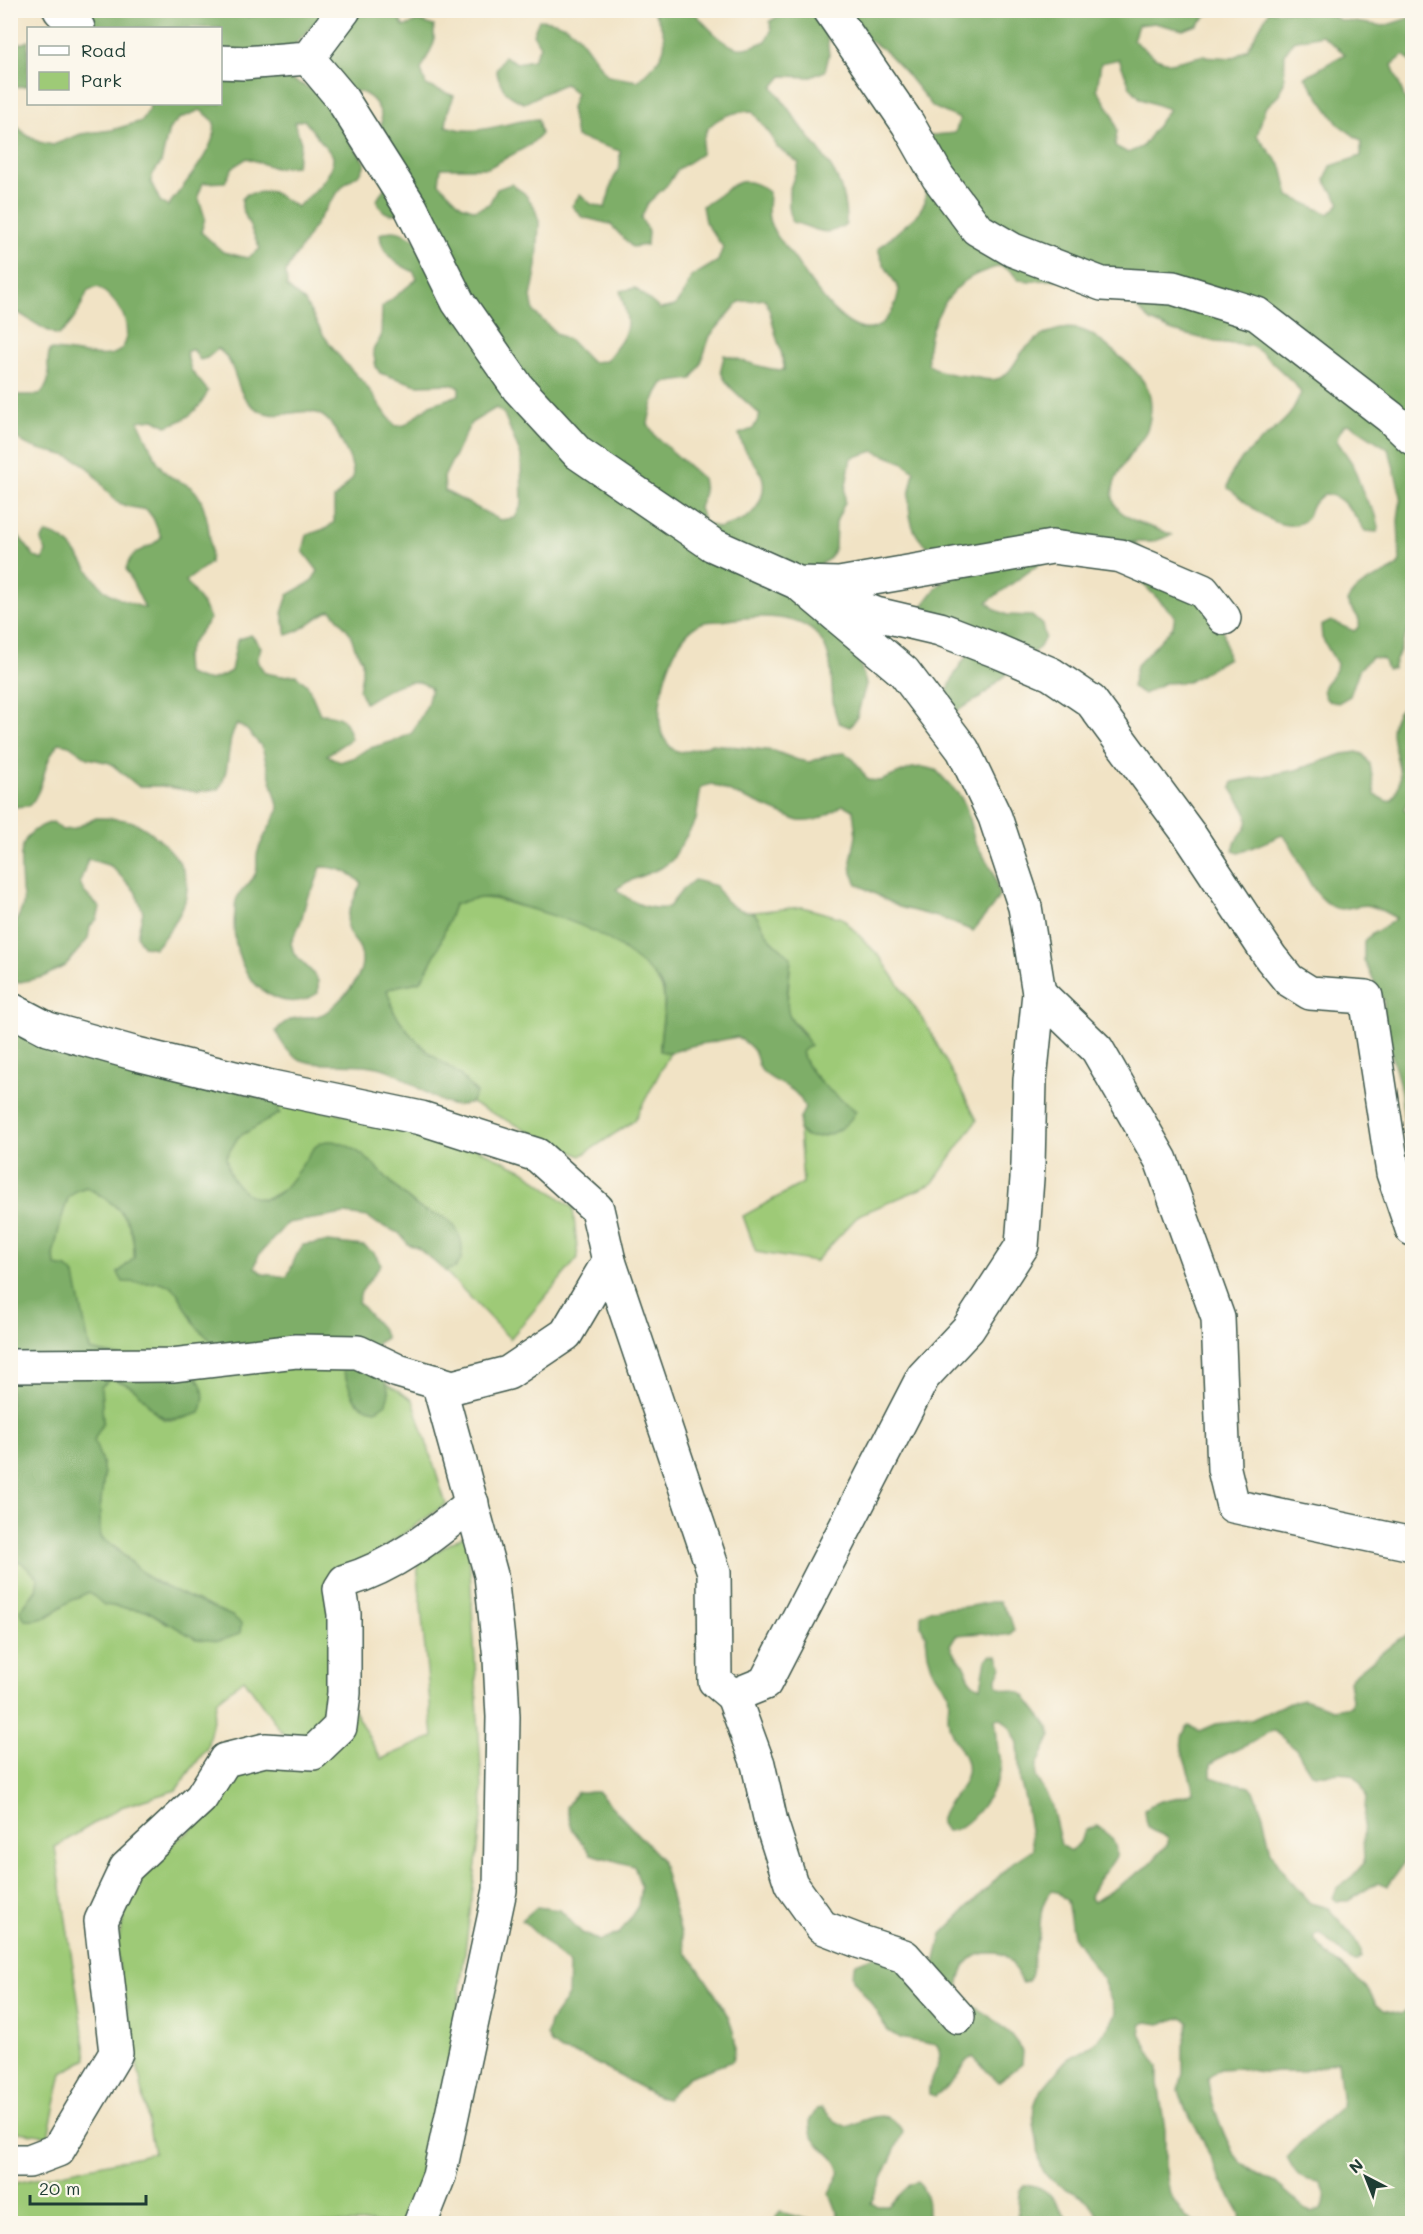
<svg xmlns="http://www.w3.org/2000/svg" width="1423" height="2234" font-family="Mali,sans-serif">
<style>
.green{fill:#9eca77;stroke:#5e8456;stroke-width:1.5}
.forest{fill:#7eae68;stroke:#4e764e;stroke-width:1.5;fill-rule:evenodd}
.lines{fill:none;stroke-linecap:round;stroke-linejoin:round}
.minor-casing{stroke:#3e564a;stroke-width:36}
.minor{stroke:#fff;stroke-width:33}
</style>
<rect width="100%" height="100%" fill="#fbf7ec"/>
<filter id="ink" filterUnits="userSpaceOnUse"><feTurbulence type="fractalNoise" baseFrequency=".0167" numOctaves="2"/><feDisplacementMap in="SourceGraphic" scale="12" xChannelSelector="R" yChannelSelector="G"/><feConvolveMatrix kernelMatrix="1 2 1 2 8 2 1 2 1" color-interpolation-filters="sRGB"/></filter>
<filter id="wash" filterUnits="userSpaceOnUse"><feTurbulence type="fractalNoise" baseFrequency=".008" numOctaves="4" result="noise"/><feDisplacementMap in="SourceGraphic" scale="24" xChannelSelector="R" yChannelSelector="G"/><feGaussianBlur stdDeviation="1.35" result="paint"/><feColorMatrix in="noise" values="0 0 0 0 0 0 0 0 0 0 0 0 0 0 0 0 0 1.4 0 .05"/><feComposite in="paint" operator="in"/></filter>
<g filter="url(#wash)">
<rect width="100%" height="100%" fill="#f1e3c5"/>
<g class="green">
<path d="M482,898C495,898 505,902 518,906C540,911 562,917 584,925C605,933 658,969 663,992C667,1010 659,1032 660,1051L670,1053L634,1121L581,1156L471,1103L476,1092L460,1075L428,1052L410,1034L394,1012L387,990C398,984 409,985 421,981L438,949L454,905L466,900Z"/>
<path d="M802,907L842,918L880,957L926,1024L977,1120L932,1184L859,1215L815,1262L756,1252L743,1216L803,1183L799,1130L806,1137L856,1111L828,1090L804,1063L802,1052L805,1034L789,1017L787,1005L791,958C784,950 775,944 769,937C762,928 760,919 753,912Z"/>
<path d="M276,1103L435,1129L523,1170L573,1208L578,1258L510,1339L445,1271L456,1268L445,1218L422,1210L403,1194L370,1161L316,1146C302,1167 277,1214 246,1193C233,1184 228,1173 226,1157L238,1137L280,1113Z"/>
<path d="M86,1187C118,1204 136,1219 134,1258L118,1273L147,1283L160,1282L171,1286L178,1294L196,1326L224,1344L338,1362C353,1382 345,1406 376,1410L385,1382L413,1400L446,1504L333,1583L342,1689L381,1759L433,1737L417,1563L468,1533L483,1808L455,2031L414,2223H11V2184L154,2153L116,1951L135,1866L188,1833L243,1765L293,1768L284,1735L244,1679L217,1700L207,1748L176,1790L121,1807L55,1847L87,2059L62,2073L48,2136L11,2131L10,1561L21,1562L38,1578L36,1590L20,1610L48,1617L67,1602L89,1592L115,1607L148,1611L168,1624L177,1593L146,1576L119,1550L100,1537V1510L104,1475L102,1462L94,1440L103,1423L101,1387L110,1379C121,1381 132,1385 141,1394C148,1402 153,1415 164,1419C171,1422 181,1419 188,1417L90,1350L85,1328L56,1267L53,1255L61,1220L68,1198L76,1191Z"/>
</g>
<g class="forest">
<path d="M227,10L248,17L281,10L397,11L396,14L404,27L418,21L434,26V43L421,70L426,85L454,96L448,111L446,126C479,138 504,121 538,119L541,134L530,145L488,168H441L439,183L461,205L476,210L489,204L497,189L511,184L524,193L534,206L539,221L537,266L531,297L534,312L557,334L570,340L591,362L606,361C631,329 631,329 620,291L635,288L660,309L675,306L684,293L691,277L718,261L723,247L705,222L702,206C730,193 736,167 769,192C769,201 767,210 769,219C772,233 786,247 794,258C808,278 850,347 880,325C892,315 897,304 899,289L883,263L878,249L918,214L925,202L926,186L916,175L911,160L924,136L955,133L960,119L933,107L905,72L884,50L863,36L848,11H1212L1197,25L1183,30L1154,23L1138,25L1133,40L1156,58L1171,63L1201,56L1233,58L1247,50L1269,11H1323L1340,20L1384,26L1412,17V63L1404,55L1392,65L1412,117V619L1393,668L1387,669L1383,659L1371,657L1359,670L1350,696L1338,703L1327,700C1315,681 1336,682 1337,664L1322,638L1321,626L1331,621L1354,631C1367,622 1353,612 1347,602C1358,578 1391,577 1400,562L1398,521L1401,496L1390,453L1387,448L1350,424L1344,425L1338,435L1337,441L1352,463L1365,498L1376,515L1379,527L1377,532L1365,531C1356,517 1343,494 1324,494C1319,498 1314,502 1311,508C1309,512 1309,517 1305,520C1281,539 1246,501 1228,488C1229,458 1273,436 1290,414C1294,408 1297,400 1301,393L1295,384L1261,352L1251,346L1216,342L1173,331L1151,321L1131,303L1077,278L1030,281L1018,280L1011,271L1000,266C988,270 975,273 965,281C941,300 925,333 928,364C940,373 950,374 966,376C976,376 987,382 997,379C1011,375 1015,360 1024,350C1044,329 1073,320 1097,338C1112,350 1141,372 1148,390C1153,402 1151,422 1145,434C1134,452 1098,488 1119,510C1134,524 1154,527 1172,535L1152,542H1131L1140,547L1222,623L1228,658L1188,682L1164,683L1144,694L1132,687L1137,665L1173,627L1175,616L1125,566L1049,557L987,602L996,610L1007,615L1032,616L1042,625L1045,637L1040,647L1013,668L980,698L956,711L945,707C946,688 957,668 969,653L920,609L937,587L955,571L962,561C926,547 909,543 909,499C909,490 913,480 914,471L902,462L874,451L851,458L845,491V502L836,522L835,548L829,559L819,565L815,575L847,642L860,663L866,684L857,717L850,727L839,723C827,698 837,667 823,643C804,610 753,616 722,621C712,622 705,620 696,626C670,641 653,706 662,734C665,742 670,747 676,752L688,751L712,744L774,751L798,760L809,762L833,754L845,753L854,760L868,780L880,781L912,768L923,767L936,770L960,796L966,807L975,842L994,873L999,896L993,906L973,931L941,918L899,907L857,884L852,873L851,861L856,836L853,810L843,805C828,815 817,823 798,821L712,784L701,787L696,820L672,860L661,868L627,882L616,889C632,903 647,910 668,908L683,889L694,880L716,886C724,902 734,911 753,912C760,919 762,928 769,937C775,944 784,950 791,958C790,973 783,1007 791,1019C797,1028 805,1034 810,1045L802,1052C807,1076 837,1097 856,1111C847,1129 826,1139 806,1137L799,1130L800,1118L805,1108C795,1083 778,1087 762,1071C757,1065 758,1060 755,1053C752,1046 744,1041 737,1037L691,1046L670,1053L660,1051C659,1034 669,1002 662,987C656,976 647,968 637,960C599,928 564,918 517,905C510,903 502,900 495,898C481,896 467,900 454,905L438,949L421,981C409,985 398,984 387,990L394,1012L410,1034L428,1052L460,1075L476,1093L471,1103C463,1105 455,1107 448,1104C423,1096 404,1073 378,1067C355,1061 318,1068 299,1059C288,1054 280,1041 276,1031C296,1007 312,1025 329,1010C346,995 369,974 360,949C357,940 349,939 347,926C346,913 356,896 361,883C350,871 336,867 321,867L314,887L307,898L301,921L291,943L294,954L312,972L318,981V993C303,1003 286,1004 270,995C241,980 231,942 235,912C235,908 235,902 237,898C242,889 252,883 256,872C258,866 256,861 257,855C259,843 274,820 279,809L262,747L246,729L237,724C225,743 232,767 219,789L197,792L162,786H138L110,763L88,758L69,745L59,743C41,763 46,788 29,806L11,807V526L35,557L43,560L46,551L41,541L46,533C78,539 83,572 106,591C116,599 133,604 145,608L126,569C132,545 148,553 161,537L153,518L147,510C139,508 131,508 124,505C105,498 99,473 82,463C57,447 36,457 11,433V395H39C57,377 43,369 50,350C78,349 133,374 126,325C124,310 110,295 98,287L88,290C81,307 74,324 58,335C40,329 27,316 11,309L10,119L25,134L39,142L53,145L81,134L112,130L142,121L150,108L149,104H220V28H84L68,11ZM313,25L317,58C327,68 337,79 348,88C353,92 359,91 365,94C378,101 385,117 380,130L385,187L377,200C381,212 388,217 400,212L447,251L477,300L479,309L415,239C402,232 394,228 380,234C381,255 397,264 414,272L417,279L382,307L381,337L373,350L376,367L380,373L417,385L450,384L459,387V395L430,405L405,425L396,426L391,421L365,384L343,361L324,336L305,302L287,287L286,272L289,266C307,240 323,208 344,185C353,176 362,177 365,163L318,92L290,79L266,75ZM1322,35L1345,54L1305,77L1338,124L1361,141V156L1331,166L1325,180L1340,203L1329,214L1289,196L1282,167L1257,136L1265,108L1278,96L1284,82L1285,53L1293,41ZM1119,59L1130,87L1141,99L1169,109L1142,147L1128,153L1115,146L1117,131L1113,115L1097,89L1101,63ZM200,110C205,114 212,117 214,123C220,145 181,188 168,206L161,203L151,182L152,175L161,163L169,129L179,119ZM304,120L333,156C334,177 311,194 297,207L271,191L247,194L242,199V208L260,249L247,258L223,252L201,232L205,218L198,196L203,183L225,182L233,167L247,158L275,168L296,166L301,143L294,122ZM765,299C770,309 771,317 774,327C777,343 784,354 784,370C764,370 744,360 724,355C724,359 721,366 721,370C722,385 750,403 760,415L753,429L739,434C743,451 751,457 760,472C768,486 761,505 750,515C742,522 728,525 718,528L704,522L699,508L704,492L702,478L656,437L648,424C651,408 654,396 663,383L692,379L700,366L710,336L739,302ZM193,349L200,360L207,358L218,349C238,362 233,388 250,404C283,435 316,381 342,443C348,454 354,465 353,478L334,499V522L327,528L307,535L303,551L318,571L311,582L288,595L282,613L287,635C304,631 315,616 331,610L350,633L355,648L362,660V674L359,690L365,703C380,694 400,680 418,682C423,683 428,686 431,689L427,705L412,733L397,740L367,749L355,757L340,762L327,755L351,739C346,718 341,715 320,714L308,686L296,675L281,676L265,673L257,661L261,647L251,635L237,640L231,671C212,682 206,683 186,673L185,658L191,644L210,619L203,605L186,581L210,563C212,544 208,506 195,491C189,483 175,481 167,474C155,463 146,436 138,421L154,419L166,426C186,421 200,410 208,391L191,370L186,352ZM496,408L504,414L521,456L522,504L515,518L500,520L445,491L444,477L471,423Z"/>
<path d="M653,11H693C703,22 722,45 738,48C747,50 758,44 766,41L771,31L770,21L788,11H824L829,55L825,71L811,77L782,76L773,87C782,100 791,113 800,125C826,161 846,176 846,224C824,240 815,227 792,222L789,207V191L799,163L777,147L770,134L752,111C738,111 721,115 710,126C703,133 702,145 701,154L677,170L669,183L648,203L641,218L648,231L647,245L632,247L610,224L582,217L572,206L580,194L591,204L605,208L613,180L620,166V151L576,137L571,108L576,93L565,84C550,89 538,97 524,103C505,95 502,90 496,70L504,56L517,63L533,60L540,46L533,34L539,20C580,20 585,50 608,76L638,81C665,55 674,46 653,11Z"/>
<polygon points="11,37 21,44 28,41 28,86 11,87"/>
<path d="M1412,699V793L1404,809L1412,815V1138L1405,1129L1400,1086L1383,1023L1384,1002L1364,960V941C1373,931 1386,928 1396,918C1388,914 1379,908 1370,906C1355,902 1344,915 1330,905C1302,886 1302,852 1282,835L1239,853L1233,851C1235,840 1239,837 1245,829C1254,814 1237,801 1231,788L1233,782L1296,770L1343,754L1357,752L1363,754L1370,764L1375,795L1386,801L1392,800C1414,769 1379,741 1398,712C1402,707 1408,703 1412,699Z"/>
<path d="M96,818C128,818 138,820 162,842C204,880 187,911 155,948L143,946L137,936L143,912L135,891L111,866L88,859L80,882L84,892L100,908L97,919L90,926L88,939L65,966L43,977L11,984V927L13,928C16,921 21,913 23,905C24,901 23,895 22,891C21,858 13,833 53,822L62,830L73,829Z"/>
<path d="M10,1012L76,1045L96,1061L180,1073L276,1103L280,1113L238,1137L226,1157C228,1172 232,1183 245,1192C280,1218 298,1164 316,1146C322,1141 330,1140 337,1142C365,1149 385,1178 405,1196C411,1201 417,1207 423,1210C430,1213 439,1214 445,1218C457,1225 463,1240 462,1253C462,1264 455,1268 445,1271L419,1249L408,1244L399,1233L378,1224L368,1217L345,1214L287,1223L258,1256L255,1267L263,1274L287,1277L297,1254L303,1245L327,1242L364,1246L374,1253L381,1264L361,1292L358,1302L381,1328L386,1338L376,1344L389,1393L386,1403L376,1410C345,1406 353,1382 338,1362L213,1343L196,1326L178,1294L171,1286L160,1282L147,1283L123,1282L118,1273L134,1258C136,1219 118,1204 86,1187L76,1191L68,1198L61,1220L53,1255L56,1266L67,1268L75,1276L90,1350L192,1372C204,1385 207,1396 200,1413C140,1435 160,1388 110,1379L101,1387L103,1423L94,1440L102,1462L104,1475L100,1510V1537C121,1550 136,1569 156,1583L232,1616L241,1623L240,1634L219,1641L196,1639L148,1611L104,1605L89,1592C82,1595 74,1598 67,1603C50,1613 47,1622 25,1620L20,1610L36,1591L38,1578L21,1562L10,1560Z"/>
<path d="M991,1602H999L1010,1617L1014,1630L1010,1634L998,1636L983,1633L956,1635L950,1645C952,1652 957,1656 961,1661C969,1671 966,1683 981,1687L986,1660L991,1655L998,1656L1002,1667L997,1678V1685C1004,1692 1015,1688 1024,1695L1050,1729L1051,1736L1037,1765L1036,1777L1051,1803L1061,1845L1071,1851L1080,1841L1086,1830L1097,1826C1109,1834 1117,1841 1116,1856C1108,1872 1095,1878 1090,1897L1094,1902L1147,1867L1168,1844V1838C1151,1827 1147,1837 1145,1809C1161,1797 1176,1801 1193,1792C1193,1772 1170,1743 1189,1726L1200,1731L1216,1724L1251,1720L1290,1702L1303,1699L1333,1709L1351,1706L1352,1699L1349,1681L1353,1676L1399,1639L1412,1634V1701L1407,1713L1412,1719V1815L1409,1821L1403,1865L1388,1886L1378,1882L1348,1901H1337L1333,1898L1337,1888L1348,1881L1364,1863L1363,1834L1366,1796L1361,1784L1353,1775C1339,1770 1325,1777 1311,1773L1296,1749L1274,1731C1264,1732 1258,1740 1249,1744C1235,1751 1222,1754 1211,1764V1777L1226,1782L1250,1786L1254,1791L1263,1815L1271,1852L1286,1876L1310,1903L1328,1908L1352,1935L1361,1951V1957L1357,1962L1351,1961L1320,1933L1315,1935V1941L1328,1955L1366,1987L1375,2002L1384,2010L1401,2014L1412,2006V2223H1241L1240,2213L1218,2175L1203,2140L1185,2109L1179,2090L1183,2072V2046L1189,2021L1182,2017L1160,2024L1147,2022L1142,2024L1140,2033L1158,2067V2083L1165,2129V2165L1170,2195L1185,2217L1194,2222L1210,2223H1094L1097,2214C1085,2187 1052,2192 1042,2168C1038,2159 1039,2149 1037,2140C1030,2106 1032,2100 1055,2074C1059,2068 1065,2060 1071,2057C1091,2047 1107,2035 1116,2013L1103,1980L1073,1936L1067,1901L1057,1892L1051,1891C1039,1905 1041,1919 1039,1936C1037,1943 1034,1951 1033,1959C1032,1968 1034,1974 1028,1981L1023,1983C1017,1975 1015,1964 1006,1956C1001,1952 994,1953 988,1953C965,1953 956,1978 959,1998L969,2007L976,2008L991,2017L1011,2035L1023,2051L1022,2063L998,2082L973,2057C965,2060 963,2069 957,2076C951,2083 943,2090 935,2096L929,2094C926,2078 947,2061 937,2045L900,2038L888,2031L869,2000L853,1980L852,1974L856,1963L879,1954L934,1968L942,1934L1012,1863L1033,1849L1025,1799L1020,1780L1018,1743L1010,1727L1001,1718L995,1719C997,1730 997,1741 998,1752C999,1757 1001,1761 1001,1766C999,1788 969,1832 946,1831L940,1822C945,1798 963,1795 967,1773C970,1758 957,1746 952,1734C944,1715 951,1708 948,1692L933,1671L928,1654L926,1637L921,1626V1615C932,1605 949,1609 963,1607C973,1606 982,1604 991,1602ZM1338,2061L1342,2096L1341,2107L1300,2143L1287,2157C1296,2175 1299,2180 1320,2182C1327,2192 1327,2198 1321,2209L1311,2212L1306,2210C1297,2202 1288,2193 1278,2185C1266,2177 1248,2171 1239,2160C1227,2147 1208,2096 1208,2078L1220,2069L1237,2068L1261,2072H1300Z"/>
<path d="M577,1792H598L661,1859L686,1953L693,1960C710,1989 744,2025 733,2061L688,2077L667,2098L657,2096L582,2056L561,2051L551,2044L547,2035L550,2022L568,1996L569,1964L522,1920L537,1907L560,1910L582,1933L601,1941L620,1933L638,1906L641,1886L634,1866L591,1854L572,1829L566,1807Z"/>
<path d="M822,2108L835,2121L847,2127C869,2118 887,2106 903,2132L871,2203L877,2206H888L911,2184L917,2182C929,2191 929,2210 927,2223H833L838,2220V2214L830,2193L840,2172C835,2152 819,2151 812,2135C810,2130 810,2125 810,2120L817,2109Z"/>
<path d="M1030,2185C1050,2187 1061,2208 1069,2223H1017L1019,2191L1024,2186Z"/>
<polygon points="780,2212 821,2223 774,2223 776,2217"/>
</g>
</g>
<g filter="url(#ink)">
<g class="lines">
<defs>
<g id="minor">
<polyline points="60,10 78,28"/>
<polyline points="830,10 908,124 938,177 977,229 1013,250 1102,284 1173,288 1257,314 1390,417 1412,438"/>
<polyline points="308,58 340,96 411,208 458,302 518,388 578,453 713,545 798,583 839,584 1052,547 1121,556 1203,591 1224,618"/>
<polyline points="220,62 244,63 308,58 344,10"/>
<polyline points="1039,993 1097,1049 1161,1160 1218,1318 1224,1469 1233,1506 1412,1544"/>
<polyline points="10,1009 48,1029 137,1054 267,1086 421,1118 537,1155 597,1209 609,1261 566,1334 508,1373 453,1387 398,1371 358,1352 296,1351 172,1365 10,1366"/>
<polyline points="609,1261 714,1572 715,1681 733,1696 765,1683 923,1377 968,1329 1022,1246 1028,1165 1030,1080 1039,993 1025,907 995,817 963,750 904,672 798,583 876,614 940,629 997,651 1051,674 1091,701 1189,834 1271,958 1289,980 1310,993 1366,997 1393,1173 1412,1229"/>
<polyline points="733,1696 758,1764 771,1822 791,1884 822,1927 861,1942 904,1956 958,2017"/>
<path d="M10,2161H29L58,2150L116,2053L101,1921L126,1868L201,1798L225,1760L265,1750L313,1753L340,1727L344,1693V1614L340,1589L345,1581C393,1567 434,1535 472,1503"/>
<polyline points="420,2224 439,2176 500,1890 503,1717 500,1659 491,1575 438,1382"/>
</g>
</defs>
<use href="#minor" class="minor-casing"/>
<use href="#minor" class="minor"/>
</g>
</g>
<rect width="1423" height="2234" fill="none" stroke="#fbf7ec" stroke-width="36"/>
<rect x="27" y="27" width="195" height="78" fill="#fbf7ec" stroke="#a3ada2" stroke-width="1.5"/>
<rect x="39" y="46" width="30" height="9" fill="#ffffff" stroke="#a3ada2" stroke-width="1.5"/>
<text x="81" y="57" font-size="18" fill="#1f3d34">Road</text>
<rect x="39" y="72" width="30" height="18" fill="#9eca77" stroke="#a3ada2" stroke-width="1.5"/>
<text x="81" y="87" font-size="18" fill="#1f3d34">Park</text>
<g transform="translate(1366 2177) rotate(318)" stroke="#fbf7ec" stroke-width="4.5" paint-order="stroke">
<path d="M0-4.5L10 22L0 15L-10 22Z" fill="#1f3d34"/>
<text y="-9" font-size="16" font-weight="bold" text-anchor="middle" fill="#1f3d34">N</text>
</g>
<path d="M30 2195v9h116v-9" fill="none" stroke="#1f3d34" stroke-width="3"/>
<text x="39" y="2195" font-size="18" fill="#1f3d34" stroke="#fbf7ec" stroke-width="4.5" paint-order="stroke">20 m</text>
</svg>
